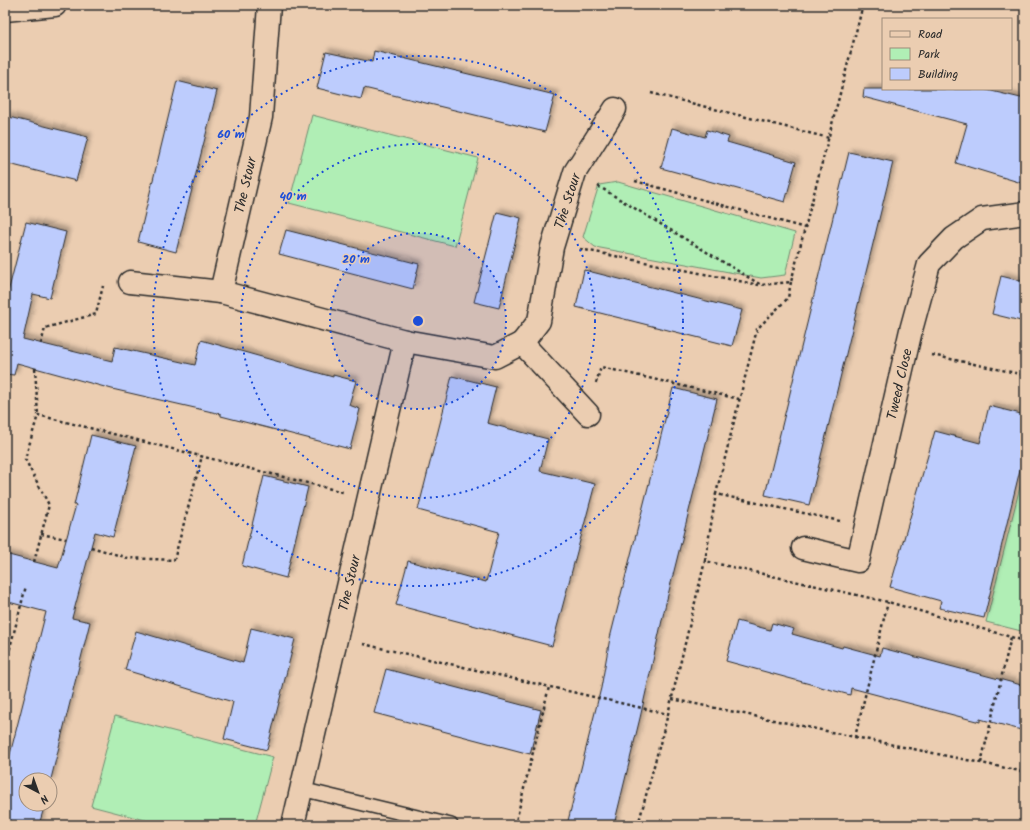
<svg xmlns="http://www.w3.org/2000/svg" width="1030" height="830" font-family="Kalam,sans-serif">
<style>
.green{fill:#b0eeb5;stroke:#6e8c70}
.building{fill:#bdccfd;stroke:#2b2b2b;filter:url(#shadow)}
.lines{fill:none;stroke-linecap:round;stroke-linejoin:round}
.lane-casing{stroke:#2b2b2b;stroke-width:16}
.street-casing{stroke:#2b2b2b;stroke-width:25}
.path{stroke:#2b2b2b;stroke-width:2.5;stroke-dasharray:3 3;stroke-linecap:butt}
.lane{stroke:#ebcdb1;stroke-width:13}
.street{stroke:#ebcdb1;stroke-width:22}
.ring{fill:none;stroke:#1d4ed8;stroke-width:2;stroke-dasharray:2 4}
.labels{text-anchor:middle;stroke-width:3;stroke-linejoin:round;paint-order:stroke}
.street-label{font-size:14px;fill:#2b2b2b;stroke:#ebcdb1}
.centre{fill:#1d4ed8;stroke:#ebcdb1;stroke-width:2}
.ring-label{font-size:12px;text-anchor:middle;font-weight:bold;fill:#1d4ed8;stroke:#ebcdb1;stroke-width:3;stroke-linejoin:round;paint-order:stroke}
</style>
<defs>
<filter id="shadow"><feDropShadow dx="3.5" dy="-3.5" stdDeviation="2" flood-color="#0004"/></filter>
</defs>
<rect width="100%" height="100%" fill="#ebcdb1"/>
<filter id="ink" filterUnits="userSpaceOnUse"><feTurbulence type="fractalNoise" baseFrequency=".025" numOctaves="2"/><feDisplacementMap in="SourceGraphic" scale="8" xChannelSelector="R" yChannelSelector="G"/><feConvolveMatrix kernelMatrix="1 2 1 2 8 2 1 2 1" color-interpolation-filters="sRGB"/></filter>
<g filter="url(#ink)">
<g class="green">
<polygon points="312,115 478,158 455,246 289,203"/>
<polygon points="618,182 795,233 785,275 761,278 595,247 583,237 599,185"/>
<polygon points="1025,467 1025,632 986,622"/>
<polygon points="115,716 273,757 255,825 164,825 91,806"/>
</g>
<g class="building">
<polygon points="374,51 555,95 545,132 364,88 361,99 317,88 326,52 372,62"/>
<polygon points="177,81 217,91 176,252 138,242"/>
<polygon points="864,89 983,89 1025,99 1025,184 956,163 967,124 863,97"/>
<polygon points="5,116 88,137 76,181 5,163"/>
<polygon points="672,128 705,137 707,130 729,137 727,142 796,162 785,202 661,168"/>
<polygon points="849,152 893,162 809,505 765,495"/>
<polygon points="497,212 521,218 499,308 474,302"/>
<polygon points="26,222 66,232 50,298 33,294 23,339 112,361 115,347 195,365 201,340 333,377 333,375 356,381 349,405 360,409 350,449 221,416 221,414 112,389 17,363 14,375 5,374 5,304"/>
<polygon points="286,230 419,264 413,289 279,254"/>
<polygon points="584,270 742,310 732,346 576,307"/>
<polygon points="1001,276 1025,282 1025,322 992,314"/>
<polygon points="452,376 496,387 487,423 548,439 540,471 595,484 552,646 396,605 408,561 486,582 499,532 418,510"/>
<polygon points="673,388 717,399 665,607 640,718 614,825 567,825 601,688 610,638"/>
<polygon points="989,406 1025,415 1025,449 984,618 939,608 941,601 890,587 935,431 980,443"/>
<polygon points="91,435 136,446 113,537 95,532 72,618 90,622 50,783 50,780 26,780 26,804 45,804 39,825 5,825 5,774 46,612 5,601 5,554 58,568 76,505 74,505"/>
<polygon points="264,476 308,487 286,578 242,566"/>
<polygon points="737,621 770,630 772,623 794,629 792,634 842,648 843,646 880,656 882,648 1025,686 1025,731 980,719 980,722 851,688 850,695 726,661"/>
<polygon points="251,628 295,639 267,750 224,739 233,702 125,670 136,631 243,663"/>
<polygon points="386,669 541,710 530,754 374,713"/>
</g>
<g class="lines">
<defs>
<polyline id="lane" points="301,789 451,825"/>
<g id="street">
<polyline points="5,10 55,5"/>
<polyline points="130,282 221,292 405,341 495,357 522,343 588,414"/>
<polyline points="221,292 261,117 269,5"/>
<polyline points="522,343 539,321 552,247 575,172 615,109"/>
<polyline points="803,548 858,561 911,330 929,264 954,238 982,219 1025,213"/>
<polyline points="293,825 405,341"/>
</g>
</defs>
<use href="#lane" class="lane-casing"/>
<use href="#street" class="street-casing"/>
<g class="path">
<polyline points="651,93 829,138"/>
<polyline points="635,181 805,228"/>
<polyline points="598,186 761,285 791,282 863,5"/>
<polyline points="580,249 759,285"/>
<polyline points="791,282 788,298 757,329 716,494 840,521"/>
<polyline points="41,344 45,328 96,314 103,286"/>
<polyline points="932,355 1025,375"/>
<polyline points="35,368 38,415"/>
<polyline points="596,383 601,367 739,399"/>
<polyline points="41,534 66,539"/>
<polyline points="91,547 128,558 174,560 202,456"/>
<polyline points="705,561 716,494"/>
<polyline points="34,562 49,505 25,459 38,415 343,492"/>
<polyline points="363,644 668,714"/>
<polyline points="5,667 26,586"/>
<polyline points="672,699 855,737 888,602"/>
<polyline points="855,737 1025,772"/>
<polyline points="981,763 1011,637"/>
<polyline points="515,825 549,687"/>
<polyline points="638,825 668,714 705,561 888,602 1025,641"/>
</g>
<use href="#lane" class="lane"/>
<use href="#street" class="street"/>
</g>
</g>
<circle cx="418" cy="321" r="88" fill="#1d4ed8" fill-opacity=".12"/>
<g class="ring">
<circle cx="418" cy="321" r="88"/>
<circle cx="418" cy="321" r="177"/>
<circle cx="418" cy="321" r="265"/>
</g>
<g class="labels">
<g class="street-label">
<text transform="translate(245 185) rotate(-77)" y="5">The Stour</text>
<text transform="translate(567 201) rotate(-72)" y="5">The Stour</text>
<text transform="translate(899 384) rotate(-77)" y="5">Tweed Close</text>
<text transform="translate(349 583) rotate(-77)" y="5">The Stour</text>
</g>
</g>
<circle cx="418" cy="321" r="6" class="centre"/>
<g class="ring-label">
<text x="231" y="138">60 m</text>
<text x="293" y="200">40 m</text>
<text x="356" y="263">20 m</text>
</g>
<rect width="1030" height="830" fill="none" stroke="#ebcdb1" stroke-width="20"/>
<rect x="10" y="10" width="1010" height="810" fill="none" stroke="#2b2b2b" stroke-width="1.5" filter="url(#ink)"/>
<rect x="882" y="18" width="130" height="72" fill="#ebcdb1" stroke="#9e8c7b"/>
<rect x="890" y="31" width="20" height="6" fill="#ebcdb1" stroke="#9e8c7b"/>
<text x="918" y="38" font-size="12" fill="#2b2b2b">Road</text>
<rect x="890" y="48" width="20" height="12" fill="#b0eeb5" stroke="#9e8c7b"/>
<text x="918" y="58" font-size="12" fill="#2b2b2b">Park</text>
<rect x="890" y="68" width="20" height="12" fill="#bdccfd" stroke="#9e8c7b"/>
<text x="918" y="78" font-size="12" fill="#2b2b2b">Building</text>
<g transform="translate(38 792) rotate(139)"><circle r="19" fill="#ebcdb1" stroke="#9e8c7b"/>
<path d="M0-3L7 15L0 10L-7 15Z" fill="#2b2b2b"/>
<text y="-6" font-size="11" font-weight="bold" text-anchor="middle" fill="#2b2b2b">N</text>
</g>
</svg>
